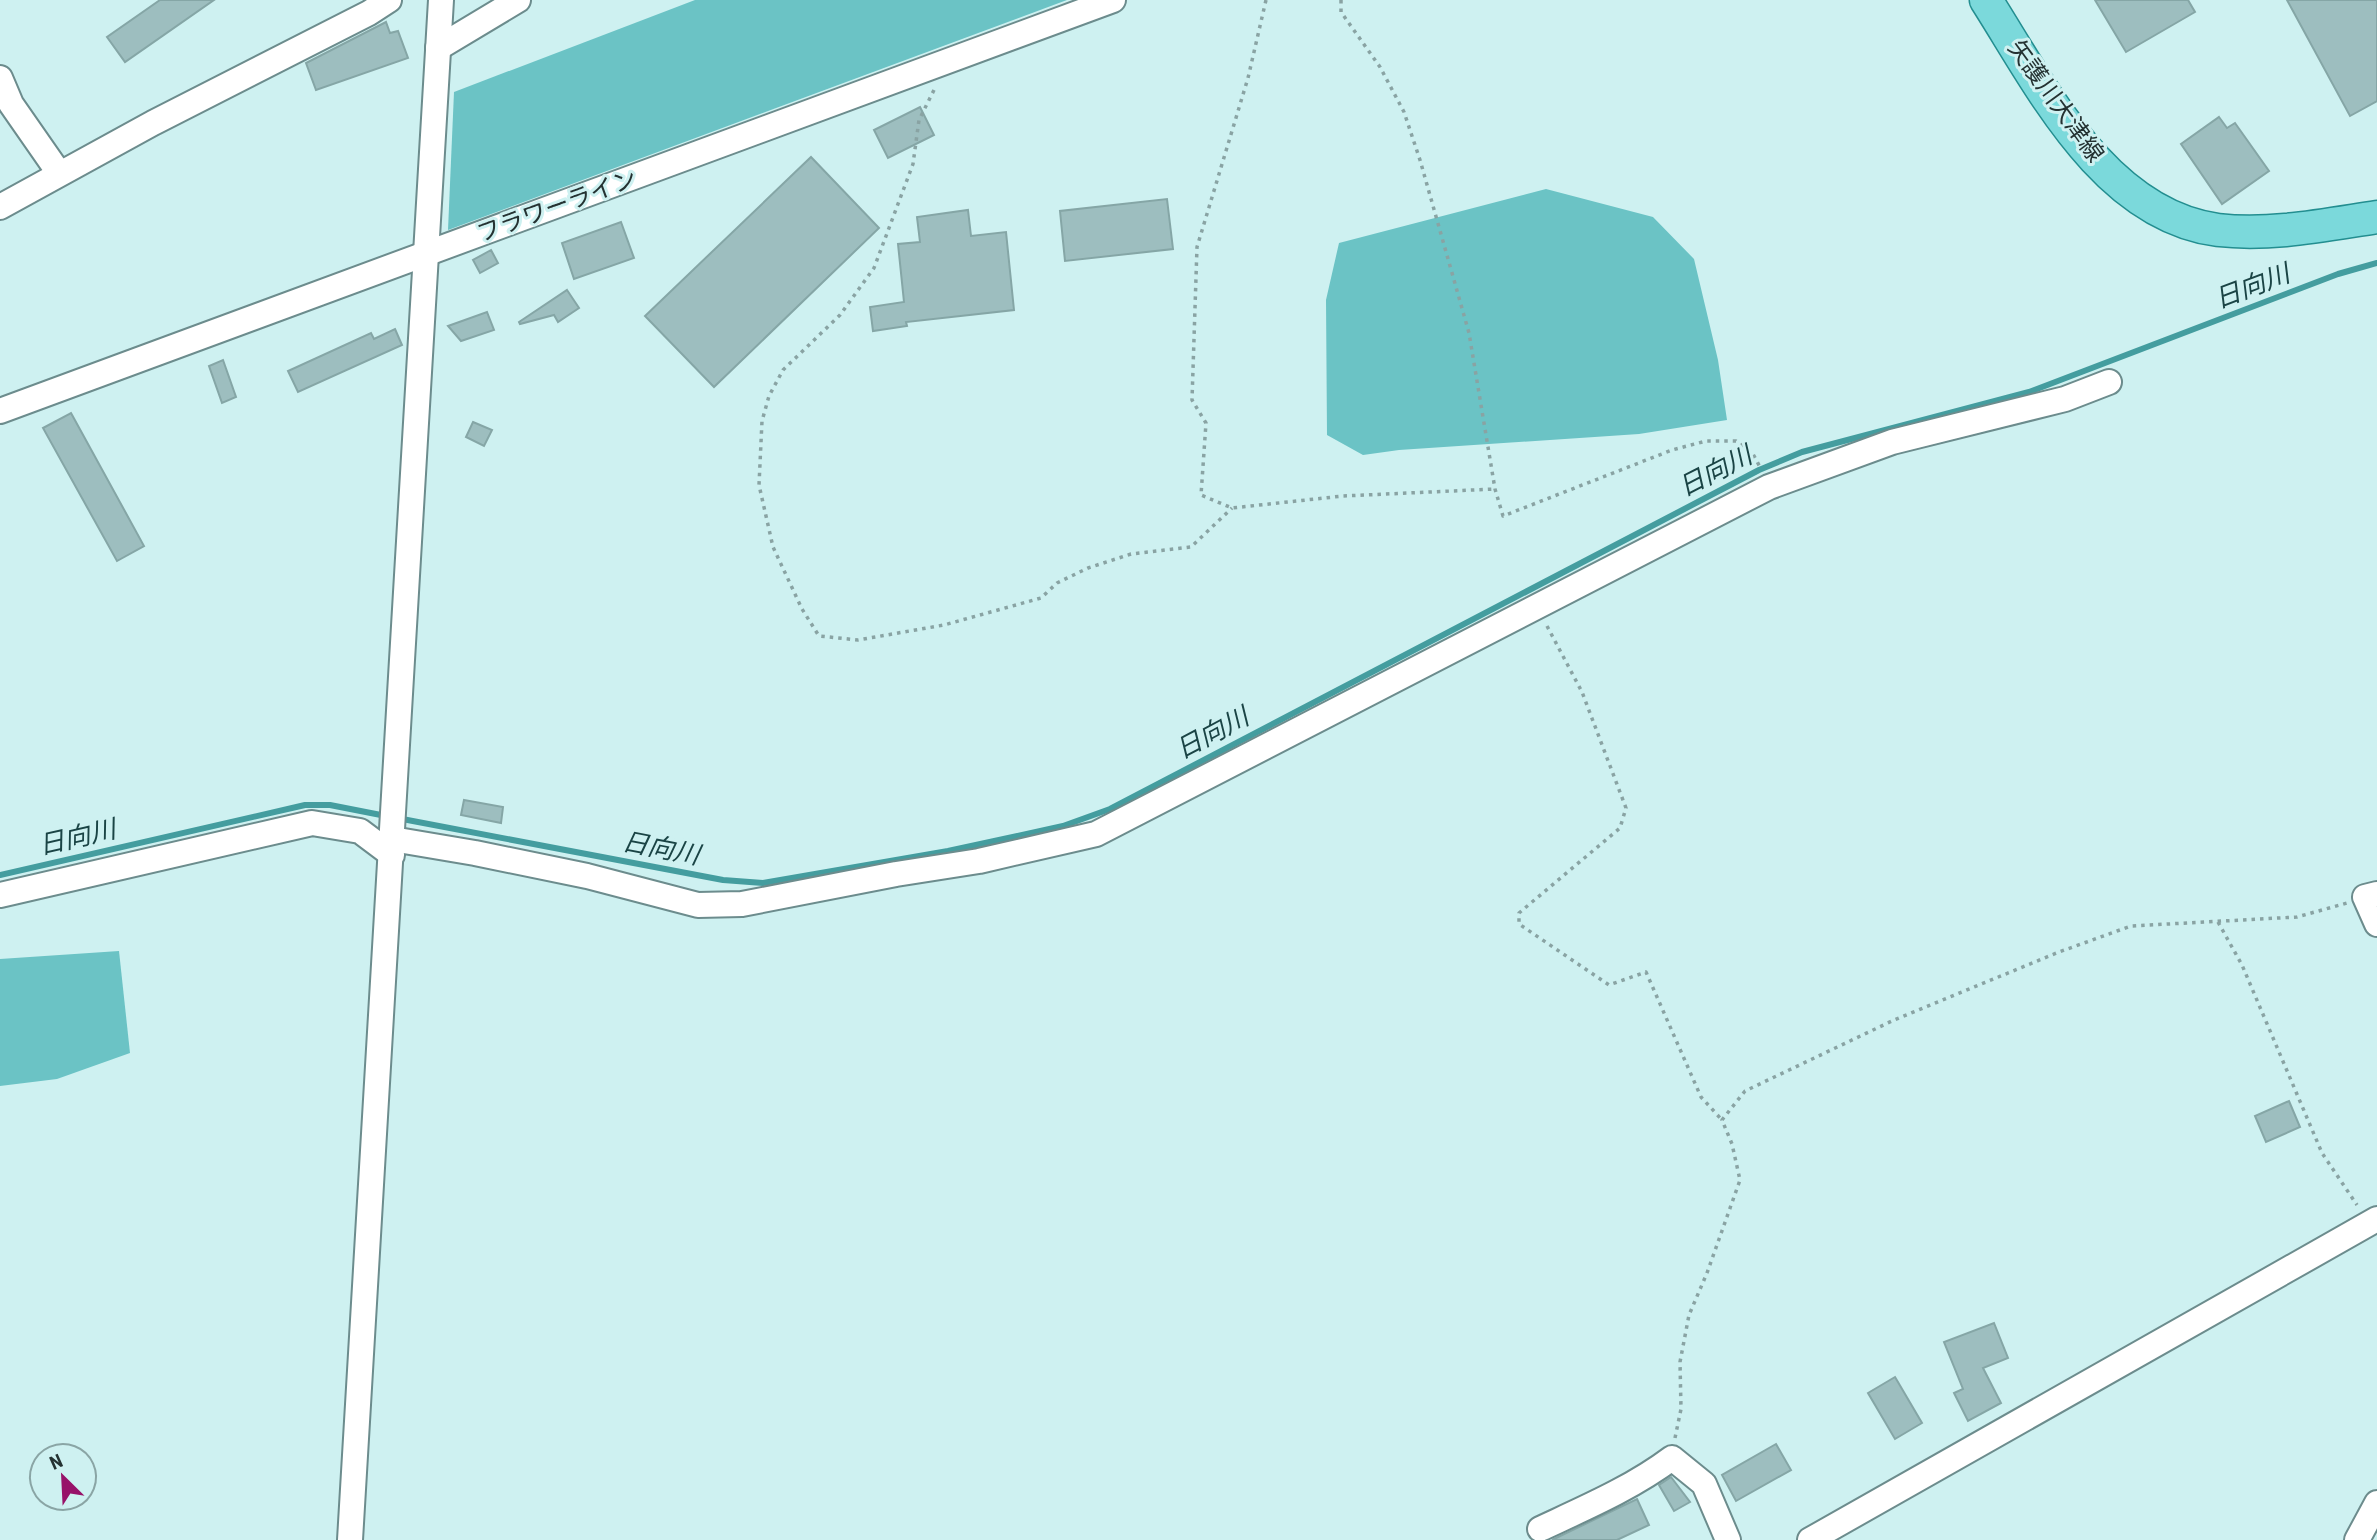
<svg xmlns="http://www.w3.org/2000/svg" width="2377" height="1540" font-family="'Roboto Condensed','Noto Sans JP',sans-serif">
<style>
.forest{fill:#6bc3c5}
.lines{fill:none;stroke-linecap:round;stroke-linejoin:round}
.stream{stroke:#449d9f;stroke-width:6}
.building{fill:#9dbebf;stroke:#85a6a6;stroke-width:2}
.minor-casing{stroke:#6c8c8d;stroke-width:28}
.major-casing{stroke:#238e90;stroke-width:35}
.path{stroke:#89a3a3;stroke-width:3.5;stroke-dasharray:3.5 5;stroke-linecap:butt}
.minor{stroke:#fff;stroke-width:24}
.major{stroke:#7bd9db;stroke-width:32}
.labels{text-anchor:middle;stroke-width:6;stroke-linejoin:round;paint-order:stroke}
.street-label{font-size:24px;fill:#243232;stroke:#cef1f1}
.water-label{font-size:26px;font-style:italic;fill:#1a4445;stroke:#cef1f1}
</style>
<rect width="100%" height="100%" fill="#cef1f1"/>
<g class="forest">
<polygon points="695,0 1067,0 448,230 454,92"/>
<polygon points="1546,189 1653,217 1694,259 1718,360 1727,420 1639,434 1399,450 1363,455 1327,435 1326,300 1339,243"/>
<polygon points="119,951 130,1053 57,1079 0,1086 0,959"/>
</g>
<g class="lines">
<g class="stream">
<polyline points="397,818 723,880 763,883 948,851 1063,826 1110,809 1759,470 1802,452 2029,392 2338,274 2377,263"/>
<polyline points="0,875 305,805 330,805 386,816"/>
</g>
</g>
<g class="building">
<polygon points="160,0 214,0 125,62 107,37"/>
<polygon points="2095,0 2188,0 2195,12 2126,52"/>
<polygon points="2287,0 2377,0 2377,101 2350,116"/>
<polygon points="386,22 390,33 398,31 408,58 316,90 306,63"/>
<polygon points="920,107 934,135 888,158 874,130"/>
<polygon points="2219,117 2227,128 2235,123 2269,171 2222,204 2181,144"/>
<polygon points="811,157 879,228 714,387 645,316"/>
<polygon points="1167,199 1173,249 1065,261 1060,211"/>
<polygon points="968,210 971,236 1006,232 1014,310 906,322 907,326 873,331 870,307 904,302 898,244 920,242 917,217"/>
<polygon points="621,222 634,258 574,279 562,243"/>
<polygon points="491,250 498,263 480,273 473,260"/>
<polygon points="567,290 579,308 558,322 554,315 520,324 519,322"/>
<polygon points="487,312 494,330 461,341 448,326"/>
<polygon points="395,329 402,345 298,392 288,371 371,333 374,339"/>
<polygon points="223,360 236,397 222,403 209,366"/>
<polygon points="71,413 144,546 117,561 43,428"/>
<polygon points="473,422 492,430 484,446 466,437"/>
<polygon points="464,800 503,807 501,823 461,815"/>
<polygon points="2289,1101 2300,1127 2266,1142 2255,1116"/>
<polygon points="1994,1323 2008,1358 1983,1368 2001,1403 1968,1421 1954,1393 1963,1389 1944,1342"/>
<polygon points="1895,1377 1922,1423 1895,1439 1868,1393"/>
<polygon points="1776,1444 1791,1470 1736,1501 1722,1475"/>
<polygon points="1671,1477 1690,1502 1674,1511 1659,1485"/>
<polygon points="1637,1499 1649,1525 1617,1540 1552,1540"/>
</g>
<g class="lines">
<defs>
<g id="minor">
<polyline points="438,48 518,0"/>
<polyline points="0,78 11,104 59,173"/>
<polyline points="0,207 153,123 369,13 389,0"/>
<polyline points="0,411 1113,0"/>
<polyline points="392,839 475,853 587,876 698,905 742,904 896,874 979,861 1096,834 1769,487 1892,442 2065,399 2109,382"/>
<polyline points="2377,894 2365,897 2377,924"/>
<polyline points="0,895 312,823 360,831 392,855"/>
<path d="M1540,1529C1585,1508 1632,1488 1672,1458L1704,1484L1728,1540"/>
<polyline points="350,1540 441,0"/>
<polyline points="1810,1540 2377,1219"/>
<polyline points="2357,1540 2377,1503"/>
</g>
<path id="major" d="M1986,0C2041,86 2104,215 2218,230C2271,236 2324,225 2377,217"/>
</defs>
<use href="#minor" class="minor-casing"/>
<use href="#major" class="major-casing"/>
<g class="path">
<polyline points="1266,0 1248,78 1197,247 1192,400 1206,423 1201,495 1232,508 1343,496 1495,489"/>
<polyline points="1341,0 1341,12 1380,67 1404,112 1420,160 1469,333 1495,489 1503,516 1672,450 1706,441 1736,441 1753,454 1760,467"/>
<polyline points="934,90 919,120 913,164 874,268 840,315 783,370 769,396 762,421 759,485 773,547 802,609 819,636 858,640 944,625 1041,598 1057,583 1088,568 1131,554 1191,547 1232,508"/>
<polyline points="1547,626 1582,692 1626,808 1620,828 1519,913 1519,924 1609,985 1646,972 1701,1097 1722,1120"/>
<polyline points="2218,922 2242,965 2322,1153 2357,1205"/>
<polyline points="1675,1438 1681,1409 1680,1362 1689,1315 1707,1273 1740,1180 1732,1144 1722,1120 1745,1091 1894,1020 2059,952 2131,926 2297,917 2347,903"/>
</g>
<use href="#minor" class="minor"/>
<use href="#major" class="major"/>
</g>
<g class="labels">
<g class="street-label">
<text transform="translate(2056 101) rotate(54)" y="8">矢護川大津線</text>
<text transform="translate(557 206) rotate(-20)" y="8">フラワーライン</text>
</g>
<g class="water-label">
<text transform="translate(2252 286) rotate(-21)" y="9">日向川</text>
<text transform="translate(1715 471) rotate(-27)" y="9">日向川</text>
<text transform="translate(1212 733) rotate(-28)" y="9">日向川</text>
<text transform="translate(77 837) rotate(-13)" y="9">日向川</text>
<text transform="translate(661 848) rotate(11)" y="9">日向川</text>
</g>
</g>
<g transform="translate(63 1477) rotate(336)"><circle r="33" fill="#cef1f1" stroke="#8aa5a5" stroke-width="2"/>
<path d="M0-5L12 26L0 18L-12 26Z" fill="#971269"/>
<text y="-10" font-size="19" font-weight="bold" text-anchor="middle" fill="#243232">N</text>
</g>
</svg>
